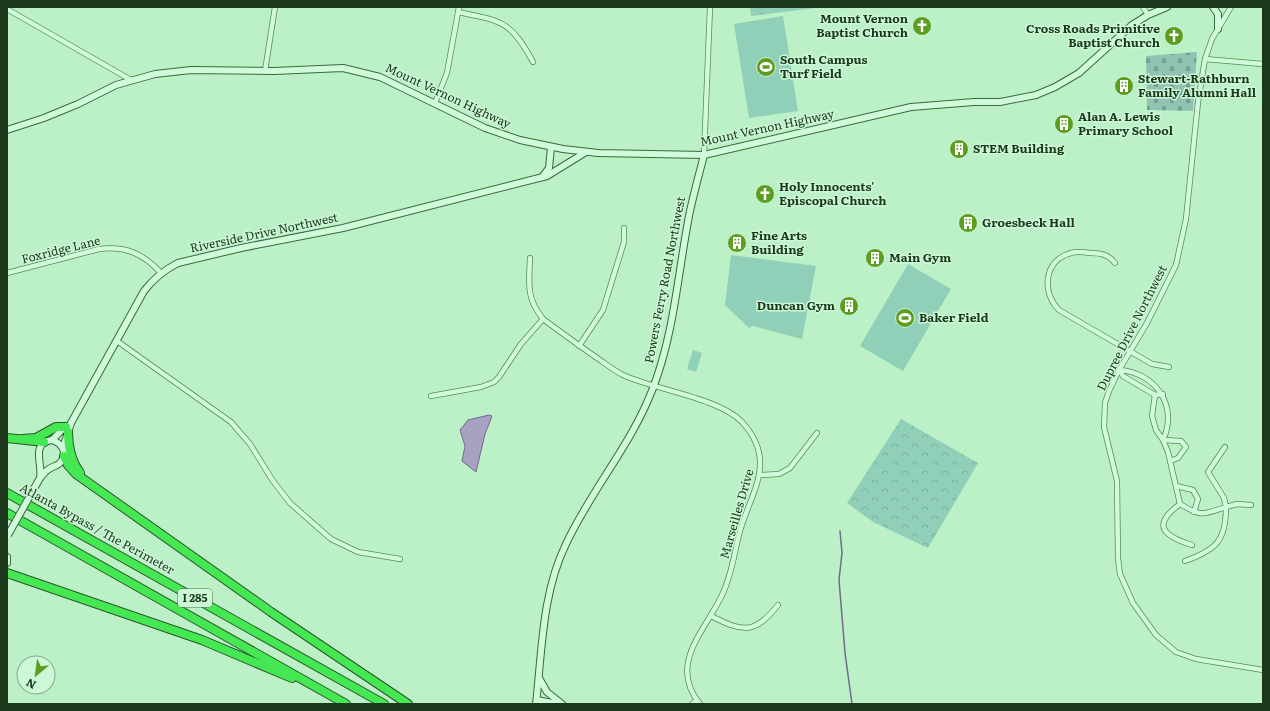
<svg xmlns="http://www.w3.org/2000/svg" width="1270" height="711" font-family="Literata,serif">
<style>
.grass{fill:#90cfb8}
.forest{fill:url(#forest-crowns)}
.cemetery{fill:url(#cemetery-stones)}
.park{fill:url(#park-tufts)}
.water{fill:#a8a1c2;stroke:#736890}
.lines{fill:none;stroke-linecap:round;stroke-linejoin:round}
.stream{stroke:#736890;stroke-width:1.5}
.street-casing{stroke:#558a58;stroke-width:6}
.secondary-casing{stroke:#386b39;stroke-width:8}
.highway-casing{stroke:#2a572a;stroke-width:10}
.street{stroke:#d0fbda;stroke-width:4.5}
.secondary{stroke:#d0fbda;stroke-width:6}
.highway{stroke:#45e853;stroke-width:8}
.secondary-bridge-casing{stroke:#386b39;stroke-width:8;stroke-linecap:butt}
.secondary-bridge{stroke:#d0fbda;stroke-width:6}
.labels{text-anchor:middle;stroke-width:3;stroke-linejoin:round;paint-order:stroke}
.shield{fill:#ccf8d7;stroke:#507253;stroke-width:1}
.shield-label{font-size:11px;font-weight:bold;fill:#1b381b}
.poi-label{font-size:12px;font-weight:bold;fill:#1b381b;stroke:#ccf8d7;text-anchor:start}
.street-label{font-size:12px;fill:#1b381b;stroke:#ccf8d7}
</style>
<defs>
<pattern id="forest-crowns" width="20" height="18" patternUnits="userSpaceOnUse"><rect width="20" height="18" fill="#90cfb8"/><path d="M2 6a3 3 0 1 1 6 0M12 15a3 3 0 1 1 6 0" fill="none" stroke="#7cb29e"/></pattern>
<pattern id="cemetery-stones" width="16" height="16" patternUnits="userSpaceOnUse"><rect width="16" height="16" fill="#90c3b1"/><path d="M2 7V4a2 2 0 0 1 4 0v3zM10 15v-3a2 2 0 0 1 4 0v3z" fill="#759f8f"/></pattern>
<pattern id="park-tufts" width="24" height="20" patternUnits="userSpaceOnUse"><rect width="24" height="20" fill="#90cfb8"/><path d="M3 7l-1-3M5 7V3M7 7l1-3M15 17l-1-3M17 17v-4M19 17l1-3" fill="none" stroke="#7cb29e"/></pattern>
</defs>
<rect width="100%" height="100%" fill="#bcf1c8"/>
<g class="grass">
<polygon points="783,16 798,111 749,118 734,24"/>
<polygon points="731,255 816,266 802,339 753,326 749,328 725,305"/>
<polygon points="908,264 951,289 903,371 860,346"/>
<polygon points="693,350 702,353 696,372 687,369"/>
</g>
<polygon class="forest" points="901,419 978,463 928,548 873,522 847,503"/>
<polygon class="cemetery" points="1197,52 1193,111 1147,110 1146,56"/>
<polygon class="park" points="750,7 823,7 751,16"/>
<polygon class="water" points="489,415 492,416 485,434 476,472 462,461 465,446 460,430 468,420"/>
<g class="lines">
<polyline class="stream" points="840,531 842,553 839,580 845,653 852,704"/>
<defs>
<g id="street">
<polyline points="1143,7 1148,15"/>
<polyline points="1231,7 1212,39 1205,59 1198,102 1186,219 1176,265 1147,323 1119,370 1109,391 1105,403 1104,427 1117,481 1118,558 1120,574 1133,603 1156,635 1176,652 1196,659 1263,670"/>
<polyline points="7,9 131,80"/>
<path d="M458,12C502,21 511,21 533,62"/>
<polyline points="1205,59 1263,64"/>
<polyline points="265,71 275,7"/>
<polyline points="435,103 447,73 459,7"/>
<polyline points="704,155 710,7"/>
<path d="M530,258C529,284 526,298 543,319C562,333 581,347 600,360C607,365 615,371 623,375C656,390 719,398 742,422C778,461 751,492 740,531C734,553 732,575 722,595C706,630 667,664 700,704"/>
<path d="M1115,263C1108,254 1100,253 1090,253C1084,252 1077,251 1071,253C1044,260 1041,292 1059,310L1152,364L1169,367"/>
<path d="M7,273L99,249C125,246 143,253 161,273"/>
<polyline points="117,341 231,422 250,444 273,481 290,503 331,539 358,552 400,559"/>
<polyline points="579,346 603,310 624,242 624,228"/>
<path d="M1119,370C1155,372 1179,406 1163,440"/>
<polyline points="1119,370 1123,376 1155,395 1163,394"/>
<path d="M1155,395L1152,416L1156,430L1163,440L1168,452L1180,504C1202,517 1202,515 1226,507C1226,541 1216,550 1185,561"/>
<polyline points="431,396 481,387 494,382 499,377 521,344 543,319"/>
<polyline points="1163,440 1181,441 1186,447 1178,458 1170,461"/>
<polyline points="1225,447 1208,472 1224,498 1226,507 1237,504 1251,505"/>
<polyline points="760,475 779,474 790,468 817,433"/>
<polyline points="1176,486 1193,490 1198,499 1194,512"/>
<path d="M1180,504C1151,525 1163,536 1192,545"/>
<path d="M711,616C743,632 754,635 778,605"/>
<polyline points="692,704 697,700"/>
</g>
<g id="secondary">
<polyline points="1213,7 1218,14 1218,29"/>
<polyline points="7,130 44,118 78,104 116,85 155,74 191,70 274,71 343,68 380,77 485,128 520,140 563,149 598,153 704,155 911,107 974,102 1000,102 1036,95 1055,87 1079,73 1132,25 1148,15 1167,7"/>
<polyline points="543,176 549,168 551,147"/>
<path d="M52,440C62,443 69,454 60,463C57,466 53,466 49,469C45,471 43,475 40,478C43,464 30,443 52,440Z"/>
<polyline points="52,440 66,426"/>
<path d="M63,448L71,423L144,291C154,278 164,270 178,263L241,248L343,228L547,176L586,152"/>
<polyline points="7,557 7,563"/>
<polyline points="539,678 547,692 562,704"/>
<polyline points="537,700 557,704"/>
<path d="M536,704C542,651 542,593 566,544C591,490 632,444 653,388C674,334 678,273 689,216C693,196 699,175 704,155"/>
</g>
<g id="highway">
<path d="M68,432C68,447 71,461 80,473"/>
<polyline points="7,438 44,442"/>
<polyline points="22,439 36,438 56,427 66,427"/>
<polyline points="64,456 68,465 76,474 271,612 408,704"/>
<polyline points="7,493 384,704"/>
<polyline points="7,513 346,704"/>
<polyline points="7,573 202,640 292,678"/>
</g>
</defs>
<use href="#street" class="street-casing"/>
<use href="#secondary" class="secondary-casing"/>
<use href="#highway" class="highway-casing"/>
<use href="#street" class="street"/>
<use href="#secondary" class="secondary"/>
<use href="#highway" class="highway"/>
<defs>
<polyline id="secondary-bridge" points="8,535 40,478"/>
</defs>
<use href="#secondary-bridge" class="secondary-bridge-casing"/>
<use href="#secondary-bridge" class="secondary-bridge"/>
</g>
<defs>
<symbol id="church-disc" viewBox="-11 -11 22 22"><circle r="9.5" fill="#5d9d20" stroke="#ccf8d7"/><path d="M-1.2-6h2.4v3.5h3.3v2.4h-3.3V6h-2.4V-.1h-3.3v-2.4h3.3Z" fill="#fff"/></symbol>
<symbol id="stadium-disc" viewBox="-11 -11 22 22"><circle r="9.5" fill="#5d9d20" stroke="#ccf8d7"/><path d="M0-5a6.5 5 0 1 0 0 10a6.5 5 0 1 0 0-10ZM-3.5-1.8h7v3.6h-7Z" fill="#fff"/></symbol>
<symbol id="building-disc" viewBox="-11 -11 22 22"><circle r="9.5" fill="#5d9d20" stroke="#ccf8d7"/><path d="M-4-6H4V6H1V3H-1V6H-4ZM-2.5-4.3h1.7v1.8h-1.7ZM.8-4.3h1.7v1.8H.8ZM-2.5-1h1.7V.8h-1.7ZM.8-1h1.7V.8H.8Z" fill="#fff"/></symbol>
</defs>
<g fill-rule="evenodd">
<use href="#church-disc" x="911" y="15" width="22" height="22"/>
<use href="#church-disc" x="1163" y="25" width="22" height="22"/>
<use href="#stadium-disc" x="755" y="56" width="22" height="22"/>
<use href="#building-disc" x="1113" y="75" width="22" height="22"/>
<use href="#building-disc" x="1053" y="113" width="22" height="22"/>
<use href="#building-disc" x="948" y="138" width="22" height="22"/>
<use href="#church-disc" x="754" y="183" width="22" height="22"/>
<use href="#building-disc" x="957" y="212" width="22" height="22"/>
<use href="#building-disc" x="726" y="232" width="22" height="22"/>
<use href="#building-disc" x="864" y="247" width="22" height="22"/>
<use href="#building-disc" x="838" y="295" width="22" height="22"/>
<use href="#stadium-disc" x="894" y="307" width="22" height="22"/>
</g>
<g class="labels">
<rect class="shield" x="178" y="589" width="34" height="18" rx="3"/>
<g class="shield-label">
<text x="195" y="602">I 285</text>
</g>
<g class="poi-label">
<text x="908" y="23" text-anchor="end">Mount Vernon<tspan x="908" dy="14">Baptist Church</tspan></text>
<text x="1160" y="33" text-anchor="end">Cross Roads Primitive<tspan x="1160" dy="14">Baptist Church</tspan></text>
<text x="780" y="64">South Campus<tspan x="780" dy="14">Turf Field</tspan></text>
<text x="1138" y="83">Stewart-Rathburn<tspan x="1138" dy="14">Family Alumni Hall</tspan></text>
<text x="1078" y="121">Alan A. Lewis<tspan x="1078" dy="14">Primary School</tspan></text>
<text x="973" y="153">STEM Building</text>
<text x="779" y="191">Holy Innocents'<tspan x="779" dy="14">Episcopal Church</tspan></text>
<text x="982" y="227">Groesbeck Hall</text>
<text x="751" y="240">Fine Arts<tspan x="751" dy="14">Building</tspan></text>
<text x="889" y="262">Main Gym</text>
<text x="835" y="310" text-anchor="end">Duncan Gym</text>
<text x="919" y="322">Baker Field</text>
</g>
<g class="street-label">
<text transform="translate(448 96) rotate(25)" y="4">Mount Vernon Highway</text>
<text transform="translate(767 128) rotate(-12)" y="4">Mount Vernon Highway</text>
<text transform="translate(264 233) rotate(-12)" y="4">Riverside Drive Northwest</text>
<text transform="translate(61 250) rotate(-14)" y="4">Foxridge Lane</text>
<text transform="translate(665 280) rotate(-79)" y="4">Powers Ferry Road Northwest</text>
<text transform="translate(1132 328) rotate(-63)" y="4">Dupree Drive Northwest</text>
<text transform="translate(737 514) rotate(-74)" y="4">Marseilles Drive</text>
<text transform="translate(97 529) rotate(29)" y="4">Atlanta Bypass / The Perimeter</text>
</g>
</g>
<rect width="1270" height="711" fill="none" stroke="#1b381b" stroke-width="16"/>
<g transform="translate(36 675) rotate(209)"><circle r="19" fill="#ccf8d7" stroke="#85ab8c"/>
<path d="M0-3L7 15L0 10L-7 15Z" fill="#5d9d20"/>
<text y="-6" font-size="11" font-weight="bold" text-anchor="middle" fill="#1b381b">N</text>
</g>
</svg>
